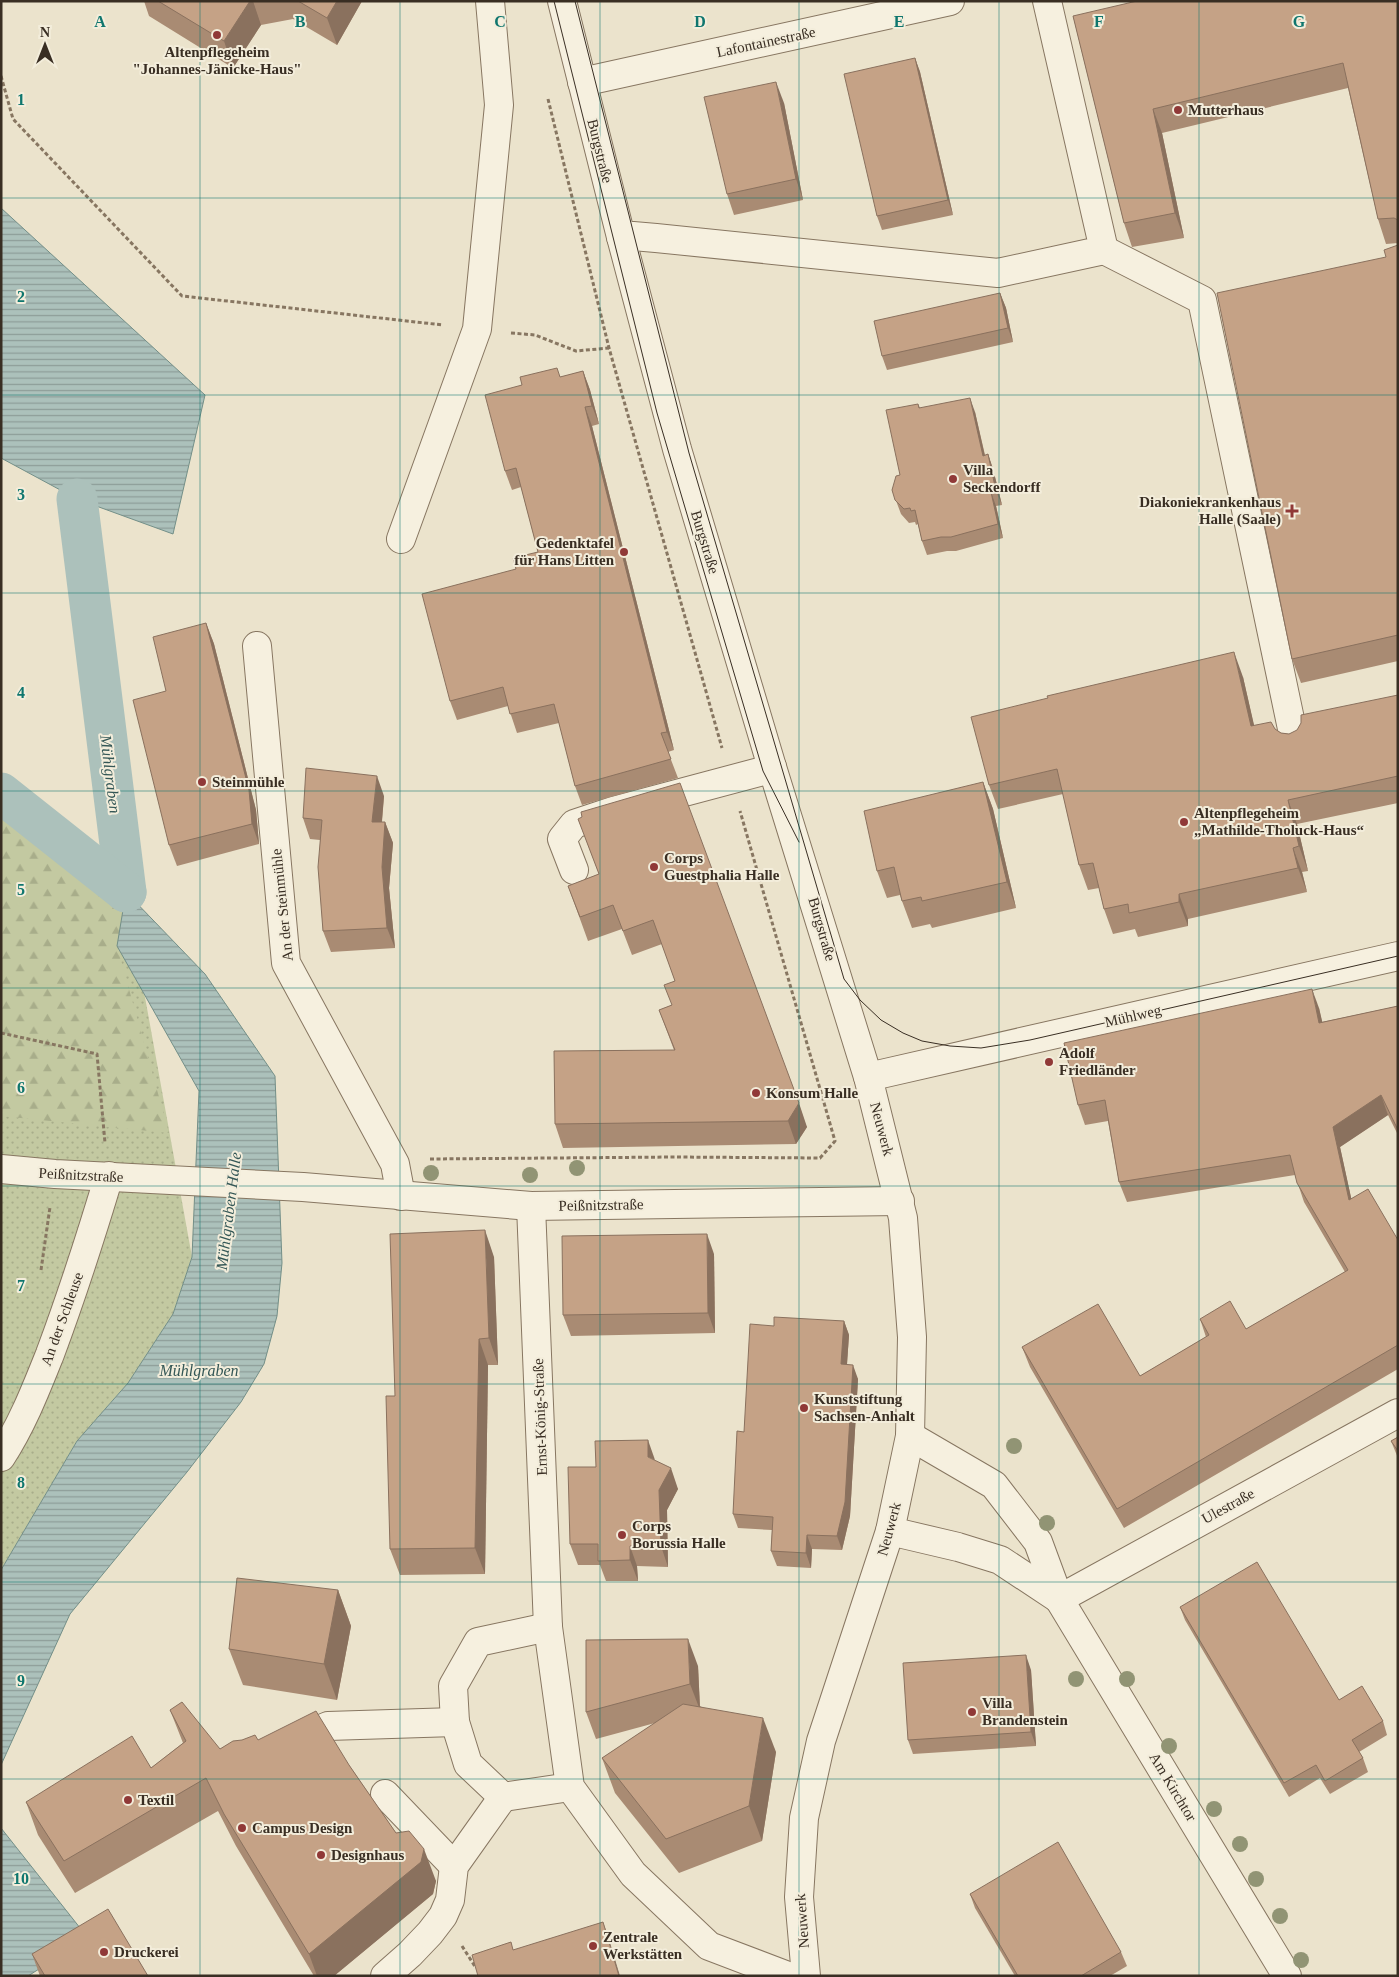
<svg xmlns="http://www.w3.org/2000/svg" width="1399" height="1977" font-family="'Times New Roman',serif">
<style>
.grass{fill:url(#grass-dots)}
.forest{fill:url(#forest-firs)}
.water{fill:url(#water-rules);stroke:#738f88}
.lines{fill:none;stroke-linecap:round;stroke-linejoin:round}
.canal{stroke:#acc1bb;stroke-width:41}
.minor-casing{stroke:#877661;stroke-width:30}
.path{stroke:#877661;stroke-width:3;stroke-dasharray:4 2.5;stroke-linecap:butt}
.minor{stroke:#f6f0df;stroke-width:28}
.tram{stroke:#392e23;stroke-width:1}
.tree{fill:#919474}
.wall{fill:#a98b73}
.shaded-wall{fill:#8a715e}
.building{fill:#c5a286;stroke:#8a715e}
.grid{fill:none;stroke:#0f766e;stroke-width:1;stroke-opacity:0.55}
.poi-dot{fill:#903937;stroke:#f3eddb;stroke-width:2}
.labels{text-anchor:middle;stroke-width:4;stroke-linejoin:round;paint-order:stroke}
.street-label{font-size:15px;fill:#392e23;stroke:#f3eddb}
.poi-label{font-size:15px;font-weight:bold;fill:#392e23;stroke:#f3eddb;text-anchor:start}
.water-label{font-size:16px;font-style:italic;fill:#345756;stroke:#f3eddb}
.grid-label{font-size:16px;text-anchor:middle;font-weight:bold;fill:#0f766e;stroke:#f3eddb;stroke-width:4;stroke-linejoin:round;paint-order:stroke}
</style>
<defs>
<pattern id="grass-dots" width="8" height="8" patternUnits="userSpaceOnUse" patternTransform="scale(1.25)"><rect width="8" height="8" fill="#c3c9a1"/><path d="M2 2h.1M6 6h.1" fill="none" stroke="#a8ad8a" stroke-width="1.8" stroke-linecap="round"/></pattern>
<pattern id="forest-firs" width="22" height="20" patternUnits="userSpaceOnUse" patternTransform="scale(1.25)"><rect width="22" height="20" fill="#c3c9a1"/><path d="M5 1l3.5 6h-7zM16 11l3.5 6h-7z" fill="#a8ad8a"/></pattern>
<pattern id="water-rules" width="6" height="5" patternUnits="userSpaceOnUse" patternTransform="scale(1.25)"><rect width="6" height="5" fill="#acc1bb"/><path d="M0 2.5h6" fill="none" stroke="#8d9d98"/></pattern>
</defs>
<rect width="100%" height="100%" fill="#ebe3cc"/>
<polygon class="grass" points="1,793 126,892 192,1257 173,1314 128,1383 77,1441 1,1570"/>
<polygon class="forest" points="1,793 126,892 117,946 169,1133 1,1116"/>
<g class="water">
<polygon points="1,208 205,395 173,534 77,499 1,458"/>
<polygon points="126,892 205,974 275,1076 282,1263 277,1316 264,1364 241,1402 187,1472 70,1614 1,1765 1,1570 77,1441 128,1383 173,1314 192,1257 199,1091 117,946"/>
<polygon points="1,1828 88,1938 28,1976 1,1976"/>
</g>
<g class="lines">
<g class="canal">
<polyline points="77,499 126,892"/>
<polyline points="1,793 126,892"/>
</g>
<defs>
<g id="minor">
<polyline points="562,1 621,237 677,449 772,767 868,1077 903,1218 912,1337 910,1436 890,1531 821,1741 804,1818 799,1897 806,1976"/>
<polyline points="582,82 950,1"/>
<polyline points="621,237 633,236 656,238 998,273 1104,250 1047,1"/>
<polyline points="1104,250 1202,300 1295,743"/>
<polyline points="401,539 477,329 499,105 490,1"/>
<polyline points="257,646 286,963 395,1164 401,1196"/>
<polyline points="574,870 562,839 574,824 613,811 763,771 772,767"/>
<polyline points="868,1077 1398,956"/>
<polyline points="1,1169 55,1174 303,1187 531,1206 900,1201"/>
<polyline points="531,1206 548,1627 570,1787 633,1874 709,1946 788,1976"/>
<polyline points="910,1436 994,1485 1038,1542 1059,1599 1287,1976"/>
<path d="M1,1457C22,1425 36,1389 50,1354C72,1295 91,1236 109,1176"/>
<polyline points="890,1531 958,1547 1000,1560 1059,1599"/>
<polyline points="1059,1599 1398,1413"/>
<polyline points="548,1627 478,1642 453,1686 455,1722 468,1764 503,1797 570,1787"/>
<polyline points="292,1741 328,1726 455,1722"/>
<polyline points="385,1794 454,1866"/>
<polyline points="385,1976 410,1954 430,1933 443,1916 450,1900 454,1866 503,1797"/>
</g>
</defs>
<use href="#minor" class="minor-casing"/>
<g class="path">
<polyline points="1,76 13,119 182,296 443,325"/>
<polyline points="548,99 609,348 722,748"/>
<polyline points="511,333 535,335 576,351 609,348"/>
<polyline points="1,1033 97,1054 105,1143"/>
<polyline points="430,1159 676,1157 820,1158 835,1141 740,811"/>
<polyline points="41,1270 50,1207"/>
<polyline points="462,1946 476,1968"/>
</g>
<use href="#minor" class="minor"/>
<g class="tram">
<polyline points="554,1 657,413 763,771 799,842"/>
<polyline points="575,1 689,453 844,979 860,1000 881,1020 903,1033 922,1041 950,1046 981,1048 1030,1040 1398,956"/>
</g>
</g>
<g class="tree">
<circle cx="577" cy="1168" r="8"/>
<circle cx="431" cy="1173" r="8"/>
<circle cx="530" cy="1175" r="8"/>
<circle cx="1014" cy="1446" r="8"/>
<circle cx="1047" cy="1523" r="8"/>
<circle cx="1076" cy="1679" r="8"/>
<circle cx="1127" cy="1679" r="8"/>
<circle cx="1169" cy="1746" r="8"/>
<circle cx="1214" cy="1809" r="8"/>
<circle cx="1240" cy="1844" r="8"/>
<circle cx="1256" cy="1879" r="8"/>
<circle cx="1280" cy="1916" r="8"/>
<circle cx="1301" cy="1960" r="8"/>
</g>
<g class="wall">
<polygon points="144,1 362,1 337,45 293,19 261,25 233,68 149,16"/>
<polygon points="1398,1 1398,243 1386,244 1378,219 1348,88 1162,133 1184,238 1132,247 1124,223 1073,16"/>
<polygon points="915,58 920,72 953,215 882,230 877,216"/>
<polygon points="784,103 803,200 734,215 727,194"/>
<polygon points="1398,245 1398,661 1301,683 1292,659 1386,257"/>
<polygon points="1000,293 1006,308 1013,342 887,370 882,356"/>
<polygon points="583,371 590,390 599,424 592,426 674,750 668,752 678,778 582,805 575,786 559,723 517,733 508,706 457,720 450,701 516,569 538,552 521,487 512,490 505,471 561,377"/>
<polygon points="918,404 920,408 975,412 985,455 988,454 993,469 1002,505 996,506 1003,538 956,551 947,551 927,555 922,541 918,524 916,525 915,522 909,523 901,514 892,490 900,475"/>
<polygon points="206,623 214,644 256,810 259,844 177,866 169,845 166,691"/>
<polygon points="1243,677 1254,726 1275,729 1281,733 1289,734 1398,695 1398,803 1297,824 1308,871 1302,872 1307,892 1188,919 1188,926 1138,937 1135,929 1113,934 1104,909 1099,888 1088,890 1079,865 1063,794 998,809 989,785"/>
<polygon points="983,782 993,809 1016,908 932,928 930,924 912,928 902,901 900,895 887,898 877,871"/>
<polygon points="384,796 382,822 385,822 393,843 389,888 395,948 331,952 323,931 320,840 310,839 303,818"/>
<polygon points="578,819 807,1127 796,1144 563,1148 555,1124 674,1050 659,1010 672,1005 675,981 662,944 632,955 622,929 588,941 568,886 599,874"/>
<polygon points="1398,1006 1398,1135 1388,1115 1340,1147 1351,1198 1398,1240 1398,1369 1124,1528 1030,1367 1022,1347 1140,1376 1206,1337 1200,1319 1246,1329 1345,1272 1304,1202 1295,1175 1127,1202 1119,1182 1108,1121 1085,1125 1078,1105 1319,1008 1322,1022"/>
<polygon points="714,1254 715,1333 571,1336 563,1315"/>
<polygon points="494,1257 498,1365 488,1365 485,1574 400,1575 390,1549 395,1396"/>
<polygon points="844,1321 849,1335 847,1364 858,1379 850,1516 842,1550 812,1549 811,1568 777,1566 771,1551 772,1530 738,1528 733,1514 744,1432 774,1326"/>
<polygon points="1398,1437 1398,1458 1391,1441"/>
<polygon points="655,1461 678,1489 667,1510 668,1567 637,1566 638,1581 606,1581 600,1565 578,1565 570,1544 596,1467"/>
<polygon points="338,1590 351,1626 337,1700 243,1685 229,1649"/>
<polygon points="1180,1607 1339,1700 1383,1721 1387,1735 1359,1752 1363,1758 1368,1772 1330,1794 1320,1778 1289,1797 1185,1620"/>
<polygon points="698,1666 700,1706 776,1752 762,1841 679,1873 615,1793 602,1758 655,1723 596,1739 586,1712"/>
<polygon points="1031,1670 1036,1746 913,1754 908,1740"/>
<polygon points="170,1710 220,1749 258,1740 349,1765 396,1833 436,1881 433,1894 334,1976 314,1976 236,1846 218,1811 75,1893 38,1835 26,1802 151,1768 183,1743"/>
<polygon points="970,1894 1121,1952 1127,1966 1110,1976 1015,1976 975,1908"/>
<polygon points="32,1954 148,1976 40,1976"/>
</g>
<g class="shaded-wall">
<polygon points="250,1 253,1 261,25 233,68 224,41"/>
<polygon points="337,1 362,1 337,45 327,18"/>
<polygon points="915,58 920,72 953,215 948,200"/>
<polygon points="776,82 784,103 803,200 796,179"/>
<polygon points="1153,109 1162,133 1184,238 1175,213"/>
<polygon points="1000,293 1006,308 1013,342 1008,328"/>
<polygon points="583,371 590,390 599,424 592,406"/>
<polygon points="970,398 975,412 988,470 983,456"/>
<polygon points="585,407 592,426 674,750 667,732"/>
<polygon points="988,454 993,469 1002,505 996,491"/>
<polygon points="991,492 996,506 1003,538 998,524"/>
<polygon points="206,623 214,644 256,810 259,844 252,824"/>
<polygon points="1234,652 1243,677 1260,751 1251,726"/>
<polygon points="377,776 384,796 380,842 372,822"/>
<polygon points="983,782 993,809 1016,908 1007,882"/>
<polygon points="1288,800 1297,824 1308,871 1299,846"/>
<polygon points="385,822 393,843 389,888 395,948 387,928 382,867"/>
<polygon points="1293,848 1302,872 1307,892 1298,868"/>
<polygon points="1179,894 1188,919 1188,926 1179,902"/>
<polygon points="1312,989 1319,1008 1327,1042 1319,1023"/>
<polygon points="1381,1095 1388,1115 1340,1147 1356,1220 1349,1200 1333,1127"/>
<polygon points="799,1103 807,1127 796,1144 788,1121"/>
<polygon points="485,1230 494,1257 498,1365 489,1338"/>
<polygon points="707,1234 714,1254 715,1333 708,1313"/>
<polygon points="844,1321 849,1335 846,1378 841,1364"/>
<polygon points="479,1339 488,1365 485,1574 475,1548"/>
<polygon points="853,1365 858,1379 850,1516 842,1550 837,1536"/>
<polygon points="648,1440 655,1460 648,1457"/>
<polygon points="671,1468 678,1489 667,1510 668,1567 661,1546 659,1490"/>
<polygon points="807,1535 812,1549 811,1568 806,1553"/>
<polygon points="630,1546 637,1566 638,1581 630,1560"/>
<polygon points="338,1590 351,1626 337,1700 324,1664"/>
<polygon points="688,1639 698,1666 700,1710 690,1684"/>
<polygon points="1026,1655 1031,1670 1036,1746 1031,1732"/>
<polygon points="763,1718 776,1752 762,1841 749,1806"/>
<polygon points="424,1849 436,1881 433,1894 334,1976 317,1976 309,1954"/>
<polygon points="603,1922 608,1936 620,1976 619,1976"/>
</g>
<g class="building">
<polygon points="158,1 250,1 224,41"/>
<polygon points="298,1 337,1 327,18"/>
<polygon points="1137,1 1398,1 1398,220 1394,218 1378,219 1343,63 1153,109 1175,213 1124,223 1073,16"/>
<polygon points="915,58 948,200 877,216 844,74"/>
<polygon points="776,82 796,179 727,194 704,97"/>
<polygon points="1398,245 1398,635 1292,659 1217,293 1386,257 1384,250"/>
<polygon points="1000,293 1008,328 882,356 874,321"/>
<polygon points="557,368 560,377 583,371 592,406 585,407 667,732 661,733 671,759 575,786 554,704 510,714 503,687 450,701 422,594 516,569 513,558 538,552 516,468 505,471 485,395 522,385 520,377"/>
<polygon points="970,398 983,456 988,454 996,491 991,492 998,524 951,537 941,537 922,541 915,510 911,511 910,508 904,509 895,500 892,490 896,476 900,475 886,410 918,404 919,408"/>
<polygon points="206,623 249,790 252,824 169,845 133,700 166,691 153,637"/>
<polygon points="1234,652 1251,726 1271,722 1275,729 1281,733 1289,734 1297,730 1301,723 1301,715 1398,695 1398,776 1288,800 1299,846 1293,848 1298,868 1179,894 1179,902 1129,913 1128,904 1104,909 1093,863 1079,865 1057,769 989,785 971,717 1048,698 1047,696"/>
<polygon points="306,768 377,776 372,822 385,822 382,867 387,928 323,931 318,867 322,820 303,818"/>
<polygon points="983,782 1007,882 922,901 921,897 902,901 894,867 877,871 864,811"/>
<polygon points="680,783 799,1103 788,1121 555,1124 554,1051 675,1050 659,1010 672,1005 664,985 675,981 653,920 623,931 613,905 580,917 568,886 599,874 578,819 582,817 581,812"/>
<polygon points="1312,989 1319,1023 1398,1006 1398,1130 1381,1095 1333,1127 1349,1200 1368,1189 1398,1240 1398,1345 1117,1509 1022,1347 1098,1304 1140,1376 1209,1335 1200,1319 1230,1301 1246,1329 1348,1270 1297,1183 1290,1155 1119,1182 1105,1100 1078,1105 1064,1043"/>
<polygon points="485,1230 489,1338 479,1339 475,1548 390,1549 386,1396 395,1396 390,1234"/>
<polygon points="707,1234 708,1313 563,1315 562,1236"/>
<polygon points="774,1317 844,1321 841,1364 853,1365 845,1502 837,1536 807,1535 806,1553 771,1551 773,1517 733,1514 737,1431 744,1432 750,1324 774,1326"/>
<polygon points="1398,1437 1398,1451 1391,1441"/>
<polygon points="648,1440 648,1457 671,1468 659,1490 661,1546 630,1546 630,1560 598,1561 598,1544 570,1544 568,1467 596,1467 595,1441"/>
<polygon points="1257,1562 1339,1700 1362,1686 1383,1721 1352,1740 1363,1758 1325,1781 1316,1765 1284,1783 1180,1607"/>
<polygon points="237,1578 338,1590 324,1664 229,1649"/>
<polygon points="688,1639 690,1684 586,1712 586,1640"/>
<polygon points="1026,1655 1031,1732 908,1740 903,1663"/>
<polygon points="182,1702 220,1749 233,1741 242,1740 255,1735 258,1740 316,1711 349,1765 396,1833 409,1831 424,1849 421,1862 309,1954 224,1814 206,1778 64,1861 26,1802 132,1736 151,1768 186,1741 170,1710"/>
<polygon points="683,1704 763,1718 749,1806 666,1839 602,1758"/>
<polygon points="1058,1842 1121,1952 1081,1976 1018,1976 970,1894"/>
<polygon points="108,1909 148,1976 45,1976 32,1954"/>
<polygon points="603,1922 619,1976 478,1976 472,1955 511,1942 513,1950"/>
</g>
<path class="grid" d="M200,1V1976M400,1V1976M600,1V1976M799,1V1976M999,1V1976M1199,1V1976M1,198H1398M1,395H1398M1,593H1398M1,791H1398M1,988H1398M1,1186H1398M1,1384H1398M1,1582H1398M1,1779H1398"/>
<g class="poi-dot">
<circle cx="217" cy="35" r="5"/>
<circle cx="1178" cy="110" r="5"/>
<circle cx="953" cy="479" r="5"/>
<path d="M1289.5 503.5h5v5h5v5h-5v5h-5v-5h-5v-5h5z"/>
<circle cx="624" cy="552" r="5"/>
<circle cx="202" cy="782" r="5"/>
<circle cx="1184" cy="822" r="5"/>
<circle cx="654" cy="867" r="5"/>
<circle cx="1049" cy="1062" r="5"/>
<circle cx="756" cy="1093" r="5"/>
<circle cx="804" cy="1408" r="5"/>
<circle cx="622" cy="1535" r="5"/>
<circle cx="972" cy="1712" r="5"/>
<circle cx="128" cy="1800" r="5"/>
<circle cx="242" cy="1828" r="5"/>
<circle cx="321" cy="1855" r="5"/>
<circle cx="593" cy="1946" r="5"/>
<circle cx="104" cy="1952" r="5"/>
</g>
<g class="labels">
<g class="street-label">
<text transform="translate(766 42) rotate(-12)" y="5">Lafontainestraße</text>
<text transform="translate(600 151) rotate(76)" y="5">Burgstraße</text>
<text transform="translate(705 542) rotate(73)" y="5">Burgstraße</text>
<text transform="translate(282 905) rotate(-96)" y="5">An der Steinmühle</text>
<text transform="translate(822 929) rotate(74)" y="5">Burgstraße</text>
<text transform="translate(1133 1016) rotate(-13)" y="5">Mühlweg</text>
<text transform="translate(882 1129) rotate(75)" y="5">Neuwerk</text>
<text transform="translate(81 1175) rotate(3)" y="5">Peißnitzstraße</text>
<text transform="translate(601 1205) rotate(-1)" y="5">Peißnitzstraße</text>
<text transform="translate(62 1319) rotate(-70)" y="5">An der Schleuse</text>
<text transform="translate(540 1417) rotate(-92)" y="5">Ernst-König-Straße</text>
<text transform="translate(1228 1506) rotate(-29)" y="5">Ulestraße</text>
<text transform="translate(889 1529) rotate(-75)" y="5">Neuwerk</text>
<text transform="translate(1173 1787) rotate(59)" y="5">Am Kirchtor</text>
<text transform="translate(802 1921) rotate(-94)" y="5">Neuwerk</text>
</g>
<g class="poi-label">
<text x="217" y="57" text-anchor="middle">Altenpflegeheim<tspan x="217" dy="17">"Johannes-Jänicke-Haus"</tspan></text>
<text x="1188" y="115">Mutterhaus</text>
<text x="963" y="475">Villa<tspan x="963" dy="17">Seckendorff</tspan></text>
<text x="1281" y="507" text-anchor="end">Diakoniekrankenhaus<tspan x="1281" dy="17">Halle (Saale)</tspan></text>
<text x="614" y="548" text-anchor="end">Gedenktafel<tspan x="614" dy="17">für Hans Litten</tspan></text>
<text x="212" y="787">Steinmühle</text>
<text x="1194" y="818">Altenpflegeheim<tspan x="1194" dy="17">„Mathilde-Tholuck-Haus“</tspan></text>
<text x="664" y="863">Corps<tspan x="664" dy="17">Guestphalia Halle</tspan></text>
<text x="1059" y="1058">Adolf<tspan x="1059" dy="17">Friedländer</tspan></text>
<text x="766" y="1098">Konsum Halle</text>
<text x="814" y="1404">Kunststiftung<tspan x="814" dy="17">Sachsen-Anhalt</tspan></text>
<text x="632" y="1531">Corps<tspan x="632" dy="17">Borussia Halle</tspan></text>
<text x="982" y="1708">Villa<tspan x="982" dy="17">Brandenstein</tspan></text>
<text x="138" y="1805">Textil</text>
<text x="252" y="1833">Campus Design</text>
<text x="331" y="1860">Designhaus</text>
<text x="603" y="1942">Zentrale<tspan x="603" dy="17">Werkstätten</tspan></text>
<text x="114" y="1957">Druckerei</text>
</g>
<g class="water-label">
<text transform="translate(111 774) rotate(83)" y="6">Mühlgraben</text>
<text transform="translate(228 1211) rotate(-83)" y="6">Mühlgraben Halle</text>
<text x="199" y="1376">Mühlgraben</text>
</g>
</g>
<g class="grid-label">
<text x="100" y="27">A</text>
<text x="300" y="27">B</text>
<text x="500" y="27">C</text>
<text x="700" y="27">D</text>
<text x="899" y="27">E</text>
<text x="1099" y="27">F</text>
<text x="1299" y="27">G</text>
<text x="21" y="105">1</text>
<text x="21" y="302">2</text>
<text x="21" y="500">3</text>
<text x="21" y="698">4</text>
<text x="21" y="895">5</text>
<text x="21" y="1093">6</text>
<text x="21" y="1291">7</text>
<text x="21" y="1488">8</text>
<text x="21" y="1686">9</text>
<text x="21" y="1884">10</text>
</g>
<rect width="1399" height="1977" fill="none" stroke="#392e23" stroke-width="5"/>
<g transform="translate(45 45)" stroke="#f3eddb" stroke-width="4" paint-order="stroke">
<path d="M0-4L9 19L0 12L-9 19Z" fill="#392e23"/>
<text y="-8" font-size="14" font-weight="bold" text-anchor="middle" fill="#392e23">N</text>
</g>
</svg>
